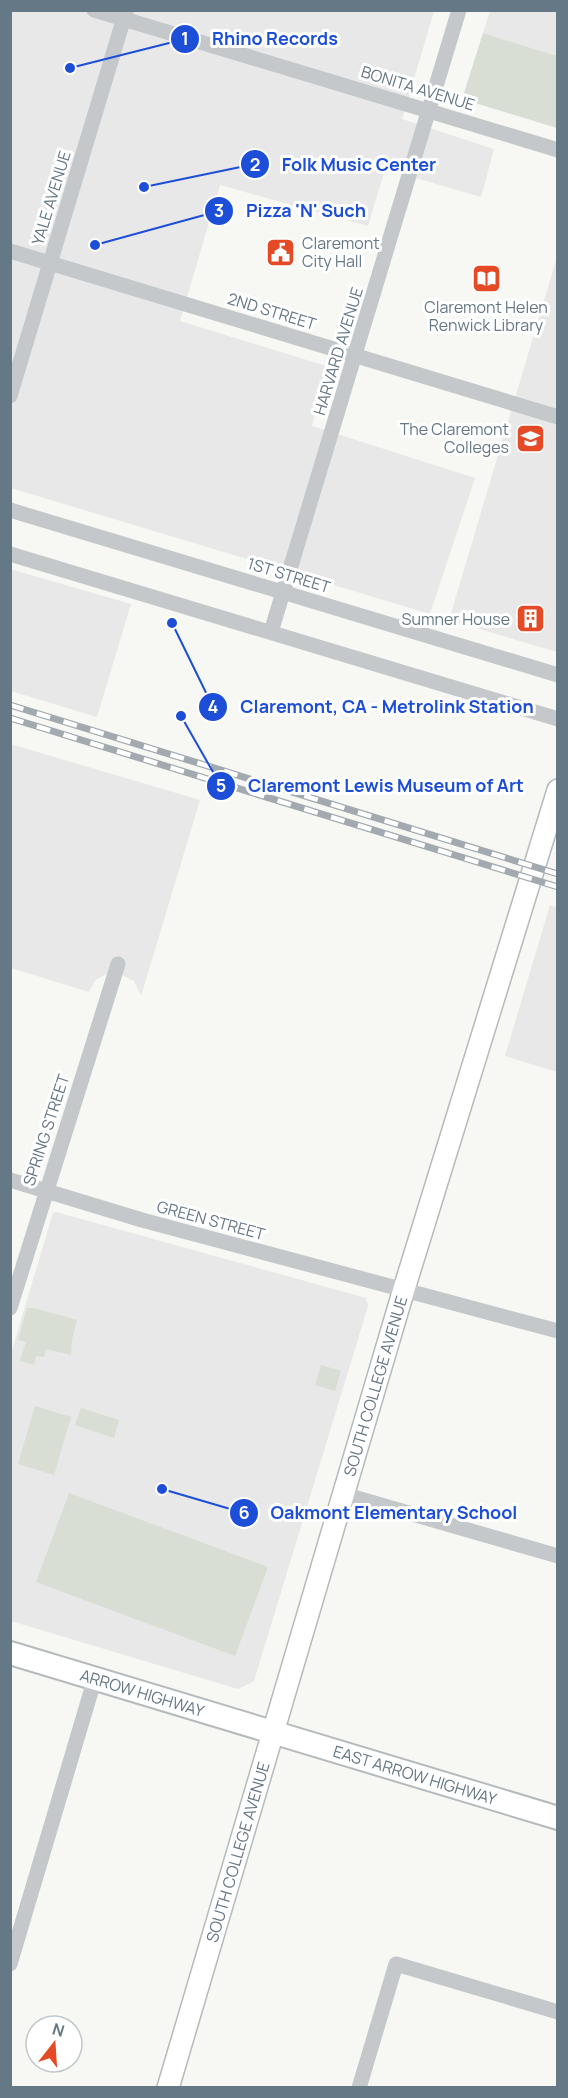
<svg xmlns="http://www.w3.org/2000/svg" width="568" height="2098" font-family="Manrope,sans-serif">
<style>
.built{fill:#e7e8e7}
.green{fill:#d8ded4}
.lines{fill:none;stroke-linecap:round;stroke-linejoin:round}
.secondary-casing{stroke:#b4babe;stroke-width:24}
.primary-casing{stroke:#b5babd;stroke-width:26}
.street{stroke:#c4c8cb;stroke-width:15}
.secondary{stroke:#fff;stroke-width:21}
.primary{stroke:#fff;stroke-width:22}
.rail-casing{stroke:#a2aaaf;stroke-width:7}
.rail{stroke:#fff;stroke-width:4.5;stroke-dasharray:14;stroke-linecap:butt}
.labels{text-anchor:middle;stroke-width:6;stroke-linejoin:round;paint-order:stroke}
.street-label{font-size:16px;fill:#657885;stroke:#fff}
.poi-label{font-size:16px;fill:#657885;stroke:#fff;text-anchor:end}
.leader{fill:none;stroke:#1d4ed8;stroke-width:2}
.callout-dot{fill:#1d4ed8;stroke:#fff;stroke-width:2}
.mark-label{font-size:18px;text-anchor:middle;font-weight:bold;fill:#fff}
.callout-label{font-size:18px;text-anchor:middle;font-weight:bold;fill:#1d4ed8;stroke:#fff;stroke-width:6;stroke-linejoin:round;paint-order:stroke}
</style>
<rect width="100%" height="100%" fill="#f7f7f3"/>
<g class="built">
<polygon points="10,11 434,11 402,119 494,149 481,197 385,169 368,226 220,185 180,321 326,366 312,426 475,478 430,614 11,488"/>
<polygon points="490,11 557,11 557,56 483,33"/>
<polygon points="557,257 557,652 449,620"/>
<polygon points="10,569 131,604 97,717 11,691"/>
<polygon points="10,744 200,800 141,996 134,981 120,974 107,974 95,980 89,992 11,968"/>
<polygon points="550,905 558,908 557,1072 505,1056"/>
<polygon points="56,1212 366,1298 368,1306 254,1681 238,1689 11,1621 10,1357 53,1213"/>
</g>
<g class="green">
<polygon points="483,33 557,56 557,128 462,99"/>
<polygon points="27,1308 34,1308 77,1320 72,1340 71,1355 46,1349 44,1357 36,1356 34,1365 20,1361 26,1342 18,1340"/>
<polygon points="321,1365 341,1371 335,1391 315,1385"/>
<polygon points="35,1406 71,1417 54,1475 18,1464"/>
<polygon points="81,1408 119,1420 114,1438 75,1425"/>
<polygon points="69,1493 268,1567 235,1656 36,1582"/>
</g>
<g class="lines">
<defs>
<g id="secondary">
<path id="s1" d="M168,2088L404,1289L558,790"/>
</g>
<g id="primary">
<path id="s2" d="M10,1653L558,1818"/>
</g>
</defs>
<use href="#secondary" class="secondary-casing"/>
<use href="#primary" class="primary-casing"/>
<g class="street">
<polyline points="94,10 558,150"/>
<polyline points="10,251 558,417"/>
<polyline points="10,396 126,11"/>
<polyline points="10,510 558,675"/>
<polyline points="10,554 558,719"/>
<polyline points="271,632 459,10"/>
<polyline points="10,1180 142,1220 558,1331"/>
<polyline points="10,1308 118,964"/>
<polyline points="343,1494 558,1556"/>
<polyline points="10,1964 95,1678"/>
<polyline points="359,2088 396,1964 558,2012"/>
</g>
<use href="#secondary" class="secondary"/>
<use href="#primary" class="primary"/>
<defs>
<g id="rail">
<polyline points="10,705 558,874"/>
<polyline points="10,718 558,887"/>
</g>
</defs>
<use href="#rail" class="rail-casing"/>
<use href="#rail" class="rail"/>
</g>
<defs>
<symbol id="civic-square" viewBox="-11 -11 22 22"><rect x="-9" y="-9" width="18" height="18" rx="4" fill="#e44a26" stroke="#fff"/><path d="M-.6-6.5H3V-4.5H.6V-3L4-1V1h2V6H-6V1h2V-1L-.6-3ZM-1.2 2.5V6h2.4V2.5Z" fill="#fff"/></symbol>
<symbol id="library-square" viewBox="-11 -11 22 22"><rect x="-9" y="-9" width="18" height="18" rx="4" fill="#e44a26" stroke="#fff"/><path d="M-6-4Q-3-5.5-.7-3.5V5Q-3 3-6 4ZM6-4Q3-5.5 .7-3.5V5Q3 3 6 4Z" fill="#fff"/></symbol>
<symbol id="university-square" viewBox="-11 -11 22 22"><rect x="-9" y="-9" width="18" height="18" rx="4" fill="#e44a26" stroke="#fff"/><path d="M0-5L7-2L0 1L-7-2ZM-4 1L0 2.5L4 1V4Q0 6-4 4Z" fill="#fff"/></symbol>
<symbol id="building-square" viewBox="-11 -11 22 22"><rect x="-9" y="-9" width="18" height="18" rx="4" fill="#e44a26" stroke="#fff"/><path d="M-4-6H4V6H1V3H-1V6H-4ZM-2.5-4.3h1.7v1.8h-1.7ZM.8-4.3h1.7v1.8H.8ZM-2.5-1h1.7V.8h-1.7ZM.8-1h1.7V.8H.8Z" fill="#fff"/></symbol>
</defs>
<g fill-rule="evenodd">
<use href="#civic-square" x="264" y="236" width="33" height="33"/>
<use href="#library-square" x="470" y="262" width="33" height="33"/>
<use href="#university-square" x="514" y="422" width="33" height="33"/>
<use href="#building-square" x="514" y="602" width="33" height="33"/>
</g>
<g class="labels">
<g class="street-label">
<text transform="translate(418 88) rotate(17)" y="6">BONITA AVENUE</text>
<text transform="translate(51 198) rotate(-73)" y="6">YALE AVENUE</text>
<text transform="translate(272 311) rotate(17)" y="6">2ND STREET</text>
<text transform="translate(338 351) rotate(-73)" y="6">HARVARD AVENUE</text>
<text transform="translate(289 575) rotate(17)" y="6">1ST STREET</text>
<text transform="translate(46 1130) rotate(-72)" y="6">SPRING STREET</text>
<text transform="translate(211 1220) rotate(15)" y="6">GREEN STREET</text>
<text dy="6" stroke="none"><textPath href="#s1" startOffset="732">SOUTH COLLEGE AVENUE</textPath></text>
<text dy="6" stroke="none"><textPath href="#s2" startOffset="138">ARROW HIGHWAY</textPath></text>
<text dy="6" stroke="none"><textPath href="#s2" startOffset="423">EAST ARROW HIGHWAY</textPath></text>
<text dy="6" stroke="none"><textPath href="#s1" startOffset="246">SOUTH COLLEGE AVENUE</textPath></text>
</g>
<g class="poi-label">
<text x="302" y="249" text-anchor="start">Claremont<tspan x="302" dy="18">City Hall</tspan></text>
<text x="486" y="313" text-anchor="middle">Claremont Helen<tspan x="486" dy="18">Renwick Library</tspan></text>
<text x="509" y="435">The Claremont<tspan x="509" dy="18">Colleges</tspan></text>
<text x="510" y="625">Sumner House</text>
</g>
</g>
<path class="leader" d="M70 68L185 39M144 187L255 164M95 245L219 211M172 623L213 707M181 716L221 786M162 1489L244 1513"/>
<g class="callout-dot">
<circle cx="70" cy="68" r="6"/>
<circle cx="144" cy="187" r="6"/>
<circle cx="95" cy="245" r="6"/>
<circle cx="172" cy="623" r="6"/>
<circle cx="181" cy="716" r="6"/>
<circle cx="162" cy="1489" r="6"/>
<circle cx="185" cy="39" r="15"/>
<circle cx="255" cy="164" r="15"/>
<circle cx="219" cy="211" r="15"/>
<circle cx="213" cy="707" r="15"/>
<circle cx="221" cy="786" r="15"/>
<circle cx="244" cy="1513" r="15"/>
</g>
<g class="mark-label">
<text x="185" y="45">1</text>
<text x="255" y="171">2</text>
<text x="219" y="217">3</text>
<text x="213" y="713">4</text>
<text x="221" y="792">5</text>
<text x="244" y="1519">6</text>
</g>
<g class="callout-label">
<text x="275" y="45">Rhino Records</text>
<text x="359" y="171">Folk Music Center</text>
<text x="306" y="217">Pizza 'N' Such</text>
<text x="387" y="713">Claremont, CA - Metrolink Station</text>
<text x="386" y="792">Claremont Lewis Museum of Art</text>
<text x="394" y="1519">Oakmont Elementary School</text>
</g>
<rect width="568" height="2098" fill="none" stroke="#657885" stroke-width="24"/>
<g transform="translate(54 2044) rotate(17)"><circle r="28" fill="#ffffff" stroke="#c1c9ce" stroke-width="1.5"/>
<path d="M0-4.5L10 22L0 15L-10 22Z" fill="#e44a26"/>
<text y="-9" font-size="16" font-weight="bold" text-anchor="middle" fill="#657885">N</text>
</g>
</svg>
